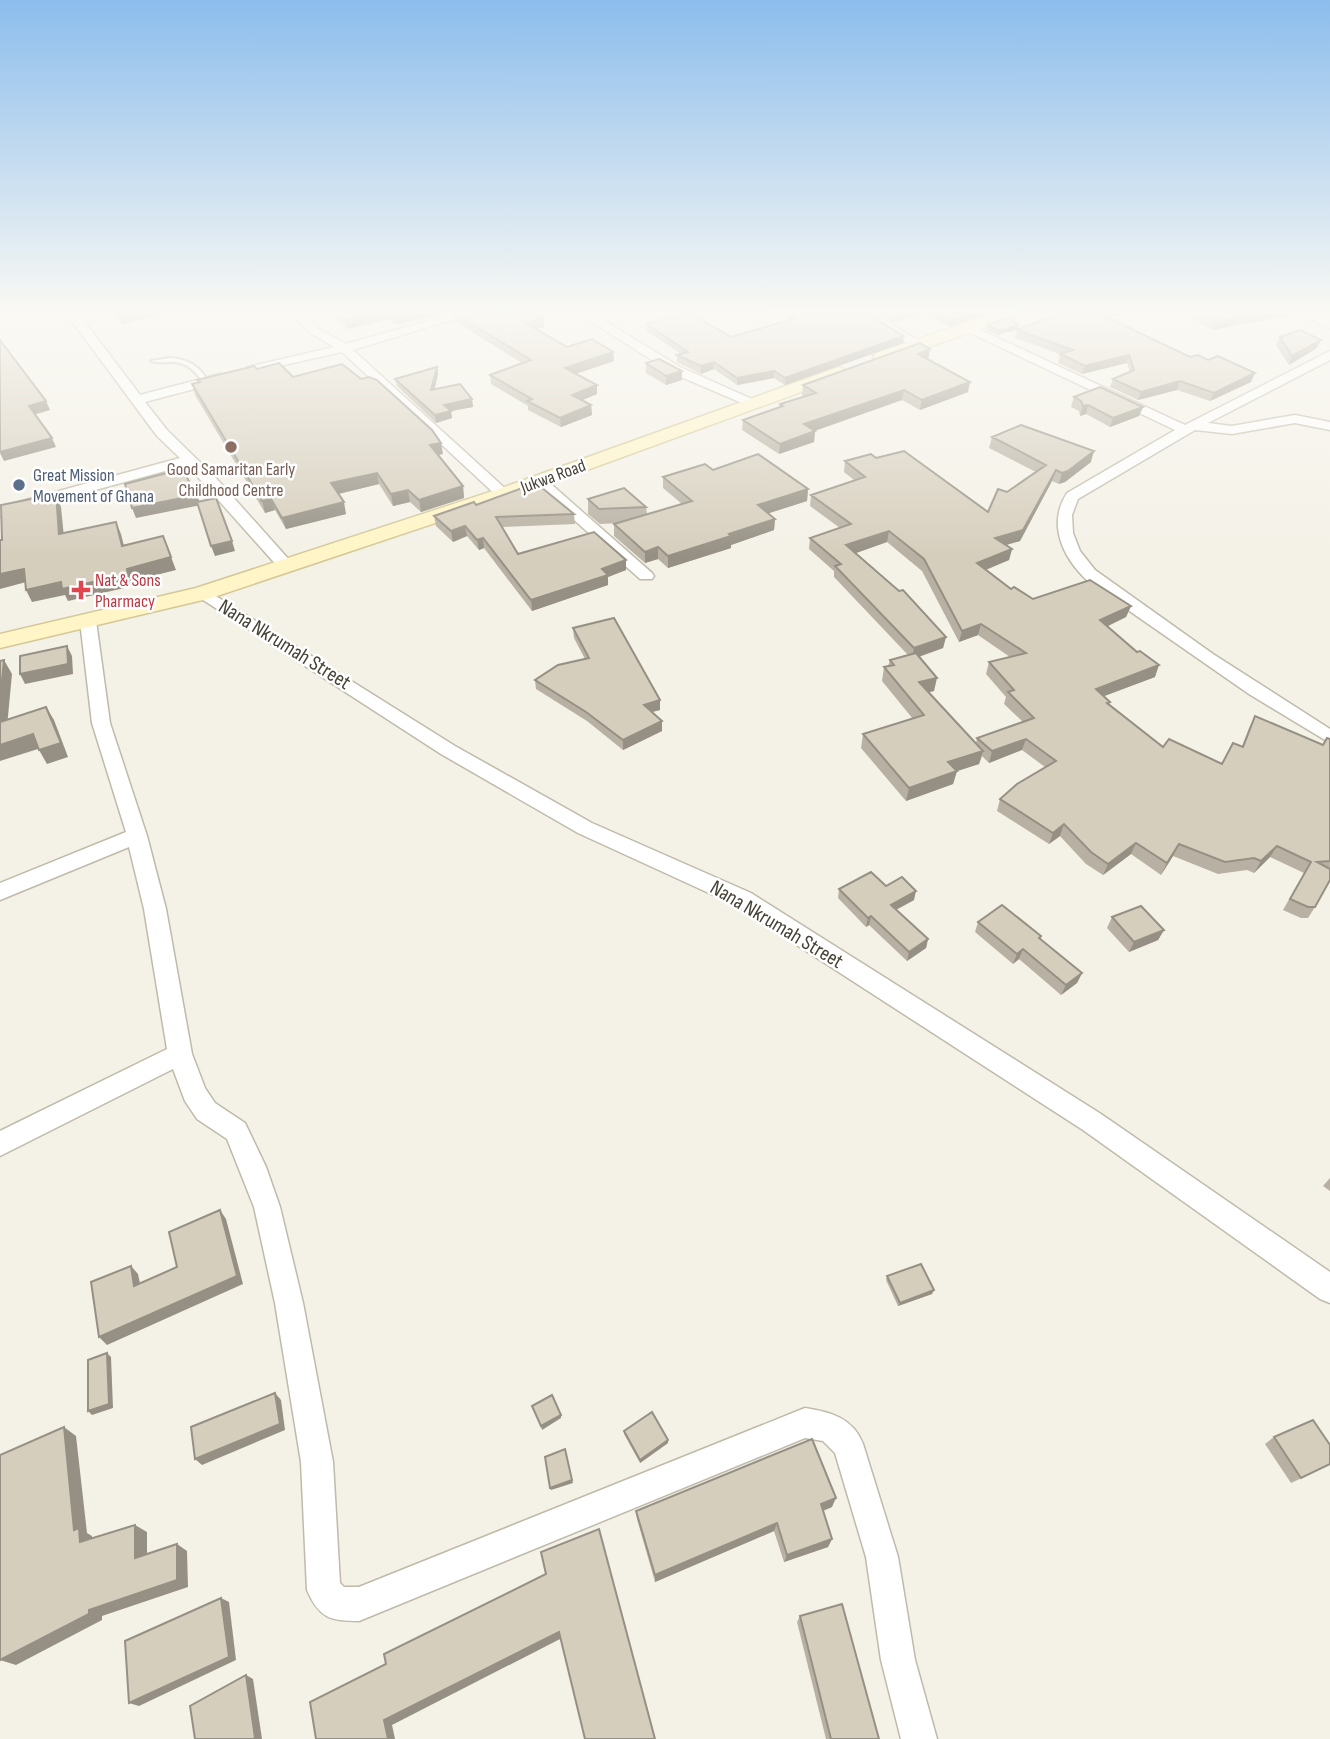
<svg xmlns="http://www.w3.org/2000/svg" width="1330" height="1739" font-family="'Sofia Sans Condensed',sans-serif">
<style>
.lines{fill:none;stroke-linecap:round;stroke-linejoin:round}
.lane-casing{stroke:#bfbaaa;stroke-width:4}
.street-casing{stroke:#bfbaaa;stroke-width:3}
.secondary-casing{stroke:#d4c897;stroke-width:3}
.lane{fill:#fff;fill-rule:evenodd}
.street{fill:#fff;fill-rule:evenodd}
.secondary{fill:#fff5c6;fill-rule:evenodd}
.wall{fill:#b8b1a3;fill-rule:evenodd}
.shaded-wall{fill:#969084}
.building{fill:#d6cebd;stroke:#969084;stroke-width:2}
.education-dot{fill:#8d6e63;stroke:#fff;stroke-width:2.5}
.service-dot{fill:#5c6f8a;stroke:#fff;stroke-width:2.5}
.health-dot{fill:#e0444e;stroke:#fff;stroke-width:2.5}
.labels{text-anchor:middle;stroke-width:5;stroke-linejoin:round;paint-order:stroke}
.far-education-label{font-size:18px;fill:#785e54;stroke:#fff}
.far-service-label{font-size:18px;fill:#4e5e75;stroke:#fff;text-anchor:start}
.far-street-label{font-size:18px;fill:#474236;stroke:#fff}
.far-health-label{font-size:18px;fill:#be3a42;stroke:#fff;text-anchor:start}
.street-label{font-size:21px;fill:#474236;stroke:#fff}
</style>
<rect width="100%" height="100%" fill="#f4f1e7"/>
<g class="lines">
<defs>
<path id="lane" d="M170,358C188,359 199,366 208,381L203,382C194,369 185,361 169,362C162,362 157,363 151,361Z"/>
<g id="street">
<polygon points="66,313 78,313 140,395 220,374 224,375 224,381 145,402 167,430 215,477 292,563 294,566 292,569 280,569 187,465 0,516 0,507 180,458 157,436"/>
<polygon points="291,313 303,313 317,328 346,344 456,313 474,313 353,350 508,491 510,494 508,497 498,497 342,352 248,373 248,367 334,347 309,332"/>
<polygon points="578,313 592,313 680,367 761,403 754,407 749,406 672,373"/>
<polygon points="694,313 708,313 699,317"/>
<polygon points="859,313 873,313 924,344 914,347"/>
<polygon points="1298,313 1313,313 1330,321 1330,329"/>
<path d="M964,326H972L1185,425L1330,351V360L1208,423L1232,426L1295,415L1330,422V430L1295,423L1232,434L1195,430L1078,499L1072,515L1073,533L1080,551L1095,570L1213,654L1330,729V743L1249,694L1095,587C1066,564 1045,527 1067,493L1175,430L964,330Z"/>
<polygon points="539,477 544,478 652,573 654,576 652,579 640,579 534,484 532,481"/>
<polygon points="203,588 455,746 592,823 751,893 1101,1114 1330,1272 1330,1303 1320,1299 1083,1130 735,905 578,833 441,754 197,596 195,593 197,590"/>
<path d="M88,616L96,621L110,723L147,836L166,909L192,1054L205,1088L215,1103L245,1123L266,1167L280,1207L303,1303L333,1462L340,1583L344,1587H359L805,1408C831,1412 853,1418 863,1444L898,1557L915,1660L937,1739H901L881,1660L866,1557L835,1453L823,1441L805,1438L359,1621C330,1621 319,1618 307,1590L301,1462L275,1303L254,1207L227,1139L197,1119L185,1101L173,1069L0,1156V1131L167,1049L144,909L129,847L0,900V883L126,832L92,723L80,621Z"/>
</g>
<g id="secondary">
<polygon points="996,313 1020,313 1018,316 888,361 876,361 873,357 876,353"/>
<polygon points="839,367 848,372 845,376 510,498 211,598 0,648 0,634 196,588 496,490"/>
</g>
</defs>
<use href="#lane" class="lane-casing"/>
<use href="#street" class="street-casing"/>
<use href="#secondary" class="secondary-casing"/>
<use href="#lane" class="lane"/>
<use href="#street" class="street"/>
<use href="#secondary" class="secondary"/>
</g>
<g class="wall">
<polygon points="111,313 165,313 165,314 122,324"/>
<polygon points="328,313 445,313 396,325 388,319 348,329"/>
<polygon points="454,313 544,318 544,327 536,329 567,347 613,352 614,361 576,374 597,394 582,400 591,405 592,415 561,427 528,410 528,406 491,384 490,375 522,363 456,322"/>
<polygon points="878,313 988,313 950,327 925,313 893,322"/>
<polygon points="1184,313 1297,313 1296,314 1212,330"/>
<polygon points="788,314 903,343 785,385 774,378 737,385 714,369 701,374 677,362 677,355 681,354 647,331 647,324 731,337 787,320"/>
<polygon points="1108,318 1190,357 1251,382 1210,401 1177,390 1138,400 1110,387 1113,379 1130,372 1127,363 1082,374 1058,363 1060,354 1015,338 1017,330"/>
<polygon points="987,325 1019,325 1018,329 998,335 986,330"/>
<polygon points="1280,337 1317,348 1289,365 1276,345"/>
<polygon points="930,349 928,359 968,392 920,410 902,400 814,431 815,431 814,442 779,454 742,430 743,420 779,407 780,404 804,397 802,395 803,385"/>
<polygon points="646,363 682,371 682,380 666,385 646,373"/>
<polygon points="437,367 438,374 434,389 472,399 473,407 451,411 452,418 436,423 397,386 395,379"/>
<polygon points="257,369 293,377 443,454 438,455 463,486 464,498 421,512 410,502 393,506 379,484 338,494 346,514 286,529 275,510 265,513 195,395 192,384 198,382 197,380"/>
<polygon points="1074,397 1143,407 1139,416 1110,427 1086,414 1080,416 1079,411 1071,407"/>
<path d="M992,437L1091,462L1065,482L1059,484L1052,481L1020,541L1006,545L1012,549L1009,560L986,570L1011,589L1033,599L1131,606L1126,617L1107,626L1155,677L1104,696L1110,702L1109,704L1163,747L1222,763L1242,746L1249,728L1255,716L1323,745L1330,739V880L1315,907L1308,918H1301L1283,910L1304,873L1270,857L1254,873L1247,870L1218,874L1173,856L1161,875L1131,854L1103,875L1086,864L1060,836L1049,844L997,811L1000,799L1045,767L1022,750L989,763L982,756L979,764L957,771L953,784L906,801L861,748L863,734L913,719L882,681L884,667L888,666L890,660L908,655L834,577V571L809,549L810,538L840,528L810,506L811,495L854,480L844,472L845,461L876,458L988,512L1007,492L1036,472L989,448ZM887,542L922,571L959,642L978,635L1010,657L989,662L986,674L1006,697L1004,704L1023,722L977,738L976,743L929,692L934,691L919,657L943,648L946,637L855,553Z"/>
<polygon points="713,470 808,489 807,501 768,513 775,519 774,530 731,545 731,548 668,568 658,559 645,563 614,536 614,524 619,523 600,524 588,514 588,499 646,507 647,514 682,504 663,488 663,477"/>
<polygon points="476,505 574,514 575,524 501,527 518,554 626,560 626,570 608,577 608,585 532,611 484,548 479,550 467,536 453,542 436,526 434,516"/>
<polygon points="573,628 660,710 652,712 662,721 662,731 623,750 587,721 536,689 535,680 585,659 574,638"/>
<polygon points="886,886 914,900 896,910 928,939 926,948 907,961 869,925 866,927 838,898 839,889"/>
<polygon points="1112,917 1164,930 1158,940 1129,952 1107,928"/>
<polygon points="978,922 1041,936 1040,939 1082,973 1077,983 1061,995 1019,959 1013,964 975,932"/>
<polygon points="1330,1178 1330,1191 1323,1186"/>
<polygon points="887,1276 932,1294 898,1306 886,1280"/>
<polygon points="624,1431 668,1440 668,1443 640,1463 624,1434"/>
<polygon points="1274,1437 1330,1445 1330,1465 1291,1483 1265,1444"/>
<polygon points="832,1507 823,1511 832,1539 828,1547 784,1562 774,1531 655,1582 637,1519 636,1511"/>
<polygon points="800,1616 879,1739 826,1739 797,1622"/>
</g>
<g class="shaded-wall">
<polygon points="129,313 165,313 165,314 122,324 119,315"/>
<polygon points="374,313 387,313 388,319 348,329 346,320"/>
<polygon points="408,313 445,313 396,325 394,316"/>
<polygon points="901,313 926,313 893,322 894,315"/>
<polygon points="970,313 988,313 950,327 951,320"/>
<polygon points="1096,313 1130,313 1094,321"/>
<polygon points="1262,313 1297,313 1296,314 1212,330 1215,322"/>
<polygon points="544,318 544,327 527,332 526,323"/>
<polygon points="1019,325 1018,329 998,335 999,331"/>
<polygon points="904,336 903,343 785,385 785,378"/>
<polygon points="1321,340 1317,348 1289,365 1292,356"/>
<polygon points="930,349 928,359 918,354"/>
<polygon points="613,352 614,361 566,377 565,368"/>
<polygon points="1129,355 1127,363 1082,374 1085,366"/>
<polygon points="714,362 714,369 701,374 701,366"/>
<polygon points="437,367 438,374 433,397 431,390"/>
<polygon points="682,371 682,380 666,385 666,376"/>
<polygon points="774,371 774,378 737,385 737,378"/>
<polygon points="1255,373 1251,382 1210,401 1214,393"/>
<polygon points="1180,381 1177,390 1138,400 1141,392"/>
<polygon points="970,382 968,392 920,410 922,400"/>
<polygon points="597,385 597,394 573,404 572,395"/>
<polygon points="904,390 902,400 803,435 804,424"/>
<polygon points="472,399 473,407 451,411 452,418 436,423 435,415 444,405"/>
<polygon points="46,401 50,410 33,415 29,406"/>
<polygon points="591,405 592,415 561,427 560,418"/>
<polygon points="1088,405 1086,414 1080,416 1083,406"/>
<polygon points="1143,407 1139,416 1110,427 1113,418"/>
<polygon points="815,431 814,442 779,454 780,444"/>
<polygon points="52,438 56,447 4,461 0,453 0,452"/>
<polygon points="441,443 443,454 432,456 430,445"/>
<polygon points="1094,451 1091,462 1065,482 1059,484 1062,473"/>
<polygon points="1056,470 1052,481 1020,541 992,549 995,538"/>
<polygon points="377,473 379,484 334,495 331,483"/>
<polygon points="463,486 464,498 421,512 419,500"/>
<polygon points="808,489 807,501 757,517 758,505"/>
<polygon points="408,490 410,502 393,506 391,494"/>
<polygon points="56,494 61,507 65,547 59,534"/>
<polygon points="197,495 201,505 136,518 132,508"/>
<polygon points="271,499 275,510 265,513 262,501"/>
<polygon points="344,502 346,514 286,529 282,518"/>
<polygon points="775,519 774,530 731,545 731,548 668,568 668,556"/>
<polygon points="116,522 121,534 127,558 122,546"/>
<polygon points="465,526 467,536 453,542 451,531"/>
<polygon points="889,531 887,542 845,557 846,545"/>
<polygon points="483,538 484,548 479,550 477,540"/>
<polygon points="232,541 235,551 215,556 211,546"/>
<polygon points="658,547 658,559 645,563 645,552"/>
<polygon points="1012,549 1009,560 975,574 977,563"/>
<polygon points="171,557 176,570 132,581 133,586 68,601 65,595 32,602 26,590 127,569"/>
<polygon points="626,560 626,570 608,577 608,585 532,611 531,600 602,569"/>
<polygon points="24,569 30,581 0,589 0,574"/>
<polygon points="1131,606 1126,617 1096,632 1100,620"/>
<polygon points="981,624 978,635 959,642 962,631"/>
<polygon points="946,637 943,648 912,659 914,648"/>
<polygon points="67,646 72,656 73,674 25,684 20,674"/>
<polygon points="4,660 12,674 6,737 0,727 0,700"/>
<polygon points="1159,665 1155,677 1091,701 1096,689"/>
<polygon points="937,678 934,691 917,695 919,682"/>
<polygon points="660,700 660,710 644,714 644,705"/>
<polygon points="46,707 54,720 68,757 47,764 39,750"/>
<polygon points="662,721 662,731 623,750 623,740"/>
<polygon points="33,734 41,748 0,761 0,745"/>
<polygon points="1026,739 1022,750 989,763 992,751"/>
<polygon points="983,751 979,764 945,775 948,762"/>
<polygon points="957,771 953,784 906,801 909,788"/>
<polygon points="1064,824 1060,836 1049,844 1053,833"/>
<polygon points="1136,843 1131,854 1103,875 1108,864"/>
<polygon points="1179,844 1173,856 1161,875 1167,863"/>
<polygon points="1277,846 1270,857 1254,873 1261,861"/>
<polygon points="916,891 914,900 888,914 891,905"/>
<polygon points="871,916 869,925 866,927 868,918"/>
<polygon points="1164,930 1158,940 1129,952 1134,942"/>
<polygon points="928,939 926,948 907,961 909,952"/>
<polygon points="1023,949 1019,959 1013,964 1017,954"/>
<polygon points="1082,973 1077,983 1061,995 1066,985"/>
<polygon points="220,1210 226,1219 243,1284 107,1345 99,1337 237,1276"/>
<polygon points="131,1266 138,1274 142,1293 134,1286"/>
<polygon points="934,1290 932,1294 898,1306 900,1303"/>
<polygon points="107,1353 111,1357 113,1408 92,1415 88,1411"/>
<polygon points="275,1393 281,1400 285,1430 202,1465 195,1459"/>
<polygon points="561,1415 561,1418 542,1430 541,1426"/>
<polygon points="64,1427 76,1436 87,1533 92,1536 93,1549 80,1542 74,1530"/>
<polygon points="668,1440 668,1443 640,1463 640,1460"/>
<polygon points="572,1480 573,1483 551,1490 550,1488"/>
<polygon points="836,1498 832,1507 817,1513 821,1504"/>
<polygon points="777,1523 774,1531 655,1582 655,1575"/>
<polygon points="135,1525 147,1532 147,1565 135,1558"/>
<polygon points="832,1539 828,1547 784,1562 787,1555"/>
<polygon points="177,1544 187,1551 188,1587 102,1616 102,1620 16,1665 0,1660"/>
<polygon points="221,1598 229,1602 236,1660 139,1706 129,1703"/>
<polygon points="559,1632 562,1638 392,1725 395,1739 388,1739 384,1720"/>
<polygon points="246,1675 253,1679 262,1739 253,1739"/>
</g>
<g class="building">
<polygon points="337,313 374,313 346,320"/>
<polygon points="390,313 408,313 394,316"/>
<polygon points="454,313 534,313 544,318 526,323 567,347 592,339 613,352 565,368 597,385 572,395 591,405 560,418 527,401 532,399 490,375 531,360"/>
<polygon points="684,313 690,313 731,337 796,318 788,314 790,313 866,313 904,336 785,378 774,371 737,378 714,362 701,366 677,355 688,352 647,324"/>
<polygon points="939,313 970,313 951,320"/>
<polygon points="1059,313 1098,313 1190,357 1198,355 1208,360 1218,356 1255,373 1214,393 1180,381 1141,392 1113,379 1134,370 1129,355 1085,366 1060,354 1073,350 1017,330"/>
<polygon points="1200,313 1262,313 1215,322"/>
<polygon points="1008,318 1019,325 999,331 987,325"/>
<polygon points="1300,330 1321,340 1292,356 1280,337"/>
<polygon points="0,340 46,401 29,406 52,438 0,452"/>
<polygon points="920,343 930,349 918,354 970,382 922,400 904,390 804,424 815,431 780,444 743,420 783,406 780,404 816,393 803,385"/>
<polygon points="659,359 682,371 666,376 646,363"/>
<polygon points="279,363 293,377 342,364 361,379 369,377 377,380 432,430 441,443 430,445 463,486 419,500 408,490 391,494 377,473 331,483 344,502 282,518 271,499 262,501 192,384 200,382 197,380 254,366 257,369"/>
<polygon points="437,367 431,390 460,384 472,399 444,405 451,411 435,415 395,379"/>
<polygon points="1100,387 1143,407 1113,418 1088,405 1083,406 1081,401 1074,397"/>
<polygon points="1021,425 1094,451 1068,471 1062,473 1056,470 1023,530 995,538 1012,549 977,563 1011,589 1014,587 1033,599 1090,580 1131,606 1100,620 1137,652 1140,651 1159,665 1096,689 1110,702 1107,703 1163,747 1169,739 1222,764 1233,743 1243,747 1255,716 1323,745 1327,738 1330,739 1330,861 1317,862 1330,869 1330,880 1315,907 1308,907 1290,899 1311,862 1277,846 1261,861 1254,858 1225,862 1179,844 1167,863 1136,843 1108,864 1091,852 1064,824 1053,833 1000,799 1017,784 1056,761 1026,739 992,751 977,738 1034,718 1008,692 1014,690 989,662 1026,653 981,624 962,631 924,559 889,531 846,545 899,591 903,590 946,637 914,648 835,566 841,564 810,538 851,524 811,495 865,477 845,461 871,454 876,458 904,451 988,512 998,489 1007,492 1046,465 992,437"/>
<polygon points="758,454 808,489 758,505 775,519 729,534 731,536 668,556 658,547 645,552 614,524 692,501 663,477 705,464 713,470"/>
<polygon points="182,469 197,495 132,508 125,484"/>
<polygon points="536,483 574,514 496,517 518,554 594,532 626,560 602,569 608,575 531,600 483,538 477,540 465,526 451,531 434,516 474,502 476,505"/>
<polygon points="624,488 646,507 599,509 588,499"/>
<polygon points="56,494 59,534 116,522 122,546 163,536 171,557 127,569 128,574 62,589 61,582 26,590 24,569 0,574 0,540 2,540 1,505"/>
<polygon points="216,498 232,541 211,546 197,502"/>
<polygon points="614,618 660,700 644,705 662,721 623,740 586,712 535,680 558,665 589,658 573,628"/>
<polygon points="67,646 68,664 20,674 20,656"/>
<polygon points="916,653 937,678 919,682 983,751 948,762 957,771 909,788 863,734 924,715 884,667 894,665 890,660"/>
<polygon points="4,660 0,700 0,661"/>
<polygon points="46,707 61,743 39,750 33,734 0,745 0,722"/>
<polygon points="871,872 886,886 902,877 916,891 891,905 928,939 909,952 871,916 868,918 839,889"/>
<polygon points="1002,905 1041,936 1039,938 1082,973 1066,985 1023,949 1017,954 978,922"/>
<polygon points="1141,906 1164,930 1134,942 1112,917"/>
<polygon points="220,1210 237,1276 99,1337 91,1282 131,1266 134,1286 177,1267 169,1232"/>
<polygon points="921,1264 934,1290 900,1303 887,1276"/>
<polygon points="107,1353 109,1404 88,1411 88,1360"/>
<polygon points="275,1393 280,1424 195,1459 191,1427"/>
<polygon points="552,1395 561,1415 541,1426 532,1406"/>
<polygon points="652,1412 668,1440 640,1460 624,1431"/>
<polygon points="1313,1420 1330,1445 1330,1464 1301,1478 1274,1437"/>
<polygon points="64,1427 74,1530 79,1528 80,1542 135,1525 135,1558 177,1544 177,1580 89,1610 89,1614 0,1660 0,1455"/>
<polygon points="812,1439 836,1498 821,1504 832,1539 787,1555 777,1523 655,1575 636,1511"/>
<polygon points="565,1449 572,1480 550,1488 545,1457"/>
<polygon points="599,1529 655,1739 585,1739 559,1632 384,1720 388,1739 316,1739 310,1702 386,1664 384,1654 546,1574 541,1552"/>
<polygon points="221,1598 229,1657 129,1703 125,1641"/>
<polygon points="842,1604 879,1739 831,1739 800,1616"/>
<polygon points="246,1675 255,1738 253,1739 195,1739 190,1706"/>
</g>
<linearGradient id="sky" x2="0" y2="1"><stop stop-color="#8cbdec"/><stop offset="0.56" stop-color="#faf9f4"/><stop offset="1" stop-color="#faf9f4" stop-opacity="0"/></linearGradient>
<rect width="1330" height="556" fill="url(#sky)"/>
<circle class="education-dot" cx="231" cy="447" r="7"/>
<circle class="service-dot" cx="19" cy="485" r="7"/>
<path class="health-dot" d="M77.5 579.5h7v7h7v7h-7v7h-7v-7h-7v-7h7z"/>
<g class="labels">
<g class="far-education-label">
<text x="231" y="475">Good Samaritan Early<tspan x="231" dy="21">Childhood Centre</tspan></text>
</g>
<g class="far-service-label">
<text x="33" y="481">Great Mission<tspan x="33" dy="21">Movement of Ghana</tspan></text>
</g>
<g class="far-street-label">
<text transform="translate(553 476) rotate(-20)" y="6">Jukwa Road</text>
</g>
<g class="far-health-label">
<text x="95" y="586">Nat &amp; Sons<tspan x="95" dy="21">Pharmacy</tspan></text>
</g>
<g class="street-label">
<text transform="translate(285 644) rotate(32)" y="7">Nana Nkrumah Street</text>
<text transform="translate(777 924) rotate(31)" y="7">Nana Nkrumah Street</text>
</g>
</g>
</svg>
